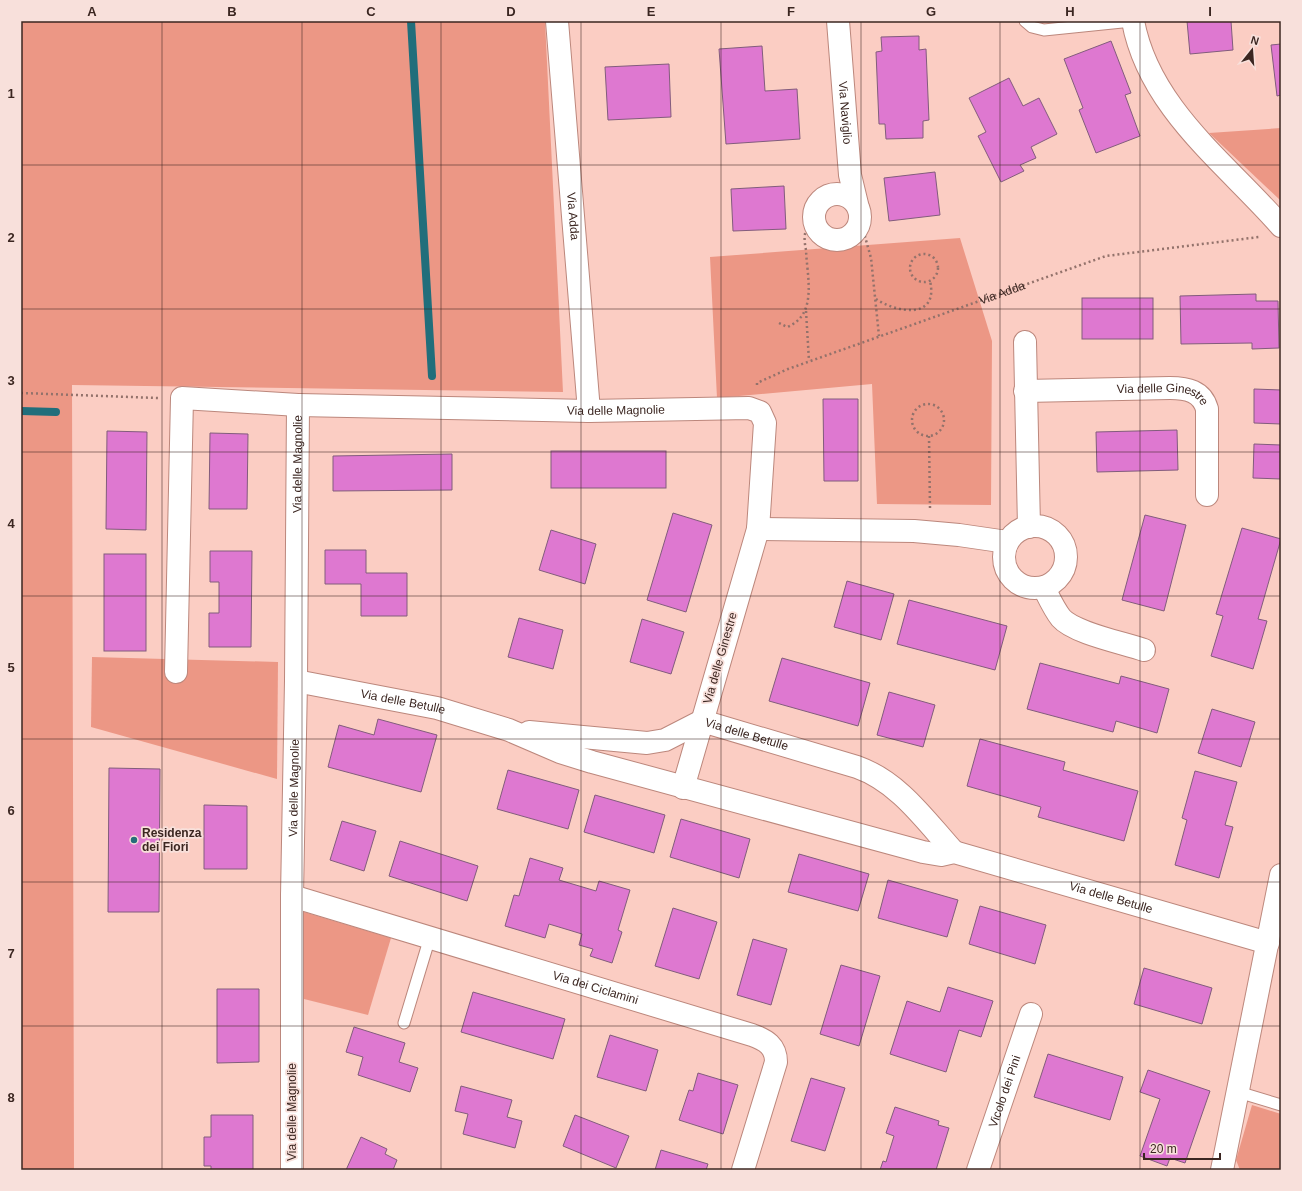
<svg xmlns="http://www.w3.org/2000/svg" width="1302" height="1191" font-family="Arial,sans-serif">
<style>
.green{fill:#ec9785}
.lines{fill:none;stroke-linecap:round;stroke-linejoin:round}
.stream{stroke:#216e7b;stroke-width:8}
.building{fill:#de78d0;stroke:#825c7c}
.lane-casing{stroke:#bc877c;stroke-width:13}
.street-casing{stroke:#bc877c;stroke-width:24}
.secondary-casing{stroke:#bc877c;stroke-width:24}
.path{stroke:#93726b;stroke-width:2.5;stroke-dasharray:2 3;stroke-linecap:butt}
.lane{stroke:#fff;stroke-width:11}
.street{stroke:#fff;stroke-width:22}
.secondary{stroke:#fff;stroke-width:22}
.grid{fill:none;stroke:#3b2621;stroke-width:1;stroke-opacity:0.55}
.poi-dot{fill:#266d7a;stroke:#f8e0db;stroke-width:1.5}
.labels{text-anchor:middle;stroke-width:3.5;stroke-linejoin:round;paint-order:stroke}
.street-label{font-size:12px;fill:#3b2621;stroke:#f8e0db}
.poi-label{font-size:12px;font-weight:bold;fill:#3b2621;stroke:#f8e0db;text-anchor:start}
.neatline{fill:none;stroke:#3b2621;stroke-width:1.5}
.grid-label{font-size:13px;text-anchor:middle;font-weight:bold;fill:#3b2621}
</style>
<rect width="100%" height="100%" fill="#fbcdc3"/>
<g class="green">
<polygon points="21,21 545,21 563,392 72,385 74,1170 21,1170"/>
<polygon points="1281,128 1281,201 1209,133"/>
<polygon points="960,238 992,341 991,505 877,504 872,384 717,398 710,257"/>
<polygon points="92,657 278,662 277,779 91,727"/>
<polygon points="304,912 391,938 368,1015 304,999"/>
<polygon points="1252,1105 1281,1114 1281,1170 1240,1170 1236,1160"/>
</g>
<g class="lines">
<g class="stream">
<polyline points="411,21 432,376"/>
<polyline points="21,411 56,412"/>
</g>
</g>
<g class="building">
<polygon points="1187,21 1231,21 1233,50 1190,54"/>
<polygon points="919,36 919,50 926,49 929,120 923,121 923,138 886,139 885,124 879,124 876,52 882,51 881,37"/>
<polygon points="1111,41 1131,93 1125,95 1140,136 1096,153 1079,110 1083,108 1064,59"/>
<polygon points="1281,44 1281,95 1277,96 1271,45"/>
<polygon points="762,46 765,91 797,89 800,139 726,144 719,49"/>
<polygon points="669,64 671,117 608,120 605,67"/>
<polygon points="1009,78 1023,106 1039,98 1057,134 1031,147 1036,158 1020,165 1024,171 1001,182 978,136 986,132 969,98"/>
<polygon points="935,172 940,215 889,221 884,178"/>
<polygon points="784,186 786,229 733,231 731,189"/>
<polygon points="1256,294 1256,301 1278,301 1279,348 1252,349 1252,343 1181,344 1180,296"/>
<rect x="1082" y="298" width="71" height="41"/>
<polygon points="1254,389 1281,390 1281,424 1254,423"/>
<polygon points="823,399 858,399 858,481 824,481"/>
<polygon points="1177,430 1178,470 1097,472 1096,432"/>
<polygon points="107,431 147,432 146,530 106,529"/>
<polygon points="210,433 248,434 247,509 209,509"/>
<polygon points="1254,444 1281,445 1281,479 1253,478"/>
<rect x="551" y="451" width="115" height="37"/>
<polygon points="452,454 452,490 333,491 333,456"/>
<polygon points="673,513 712,525 686,612 647,600"/>
<polygon points="1145,515 1186,525 1164,611 1122,600"/>
<polygon points="1242,528 1281,539 1258,619 1267,621 1253,669 1211,656 1223,616 1216,614"/>
<polygon points="551,530 596,544 585,584 539,570"/>
<polygon points="325,550 366,550 366,573 407,573 407,616 361,616 361,584 325,584"/>
<polygon points="210,551 252,551 251,647 209,647 209,613 219,613 219,582 210,582"/>
<rect x="104" y="554" width="42" height="97"/>
<polygon points="847,581 894,594 881,640 834,627"/>
<polygon points="909,600 1007,626 995,670 897,644"/>
<polygon points="519,618 563,630 553,669 508,657"/>
<polygon points="642,619 684,632 671,674 630,662"/>
<polygon points="782,658 870,683 858,726 769,701"/>
<polygon points="1040,663 1119,684 1121,676 1169,689 1157,733 1116,721 1113,732 1027,709"/>
<polygon points="889,692 935,705 923,747 877,735"/>
<polygon points="1212,709 1255,722 1241,767 1198,753"/>
<polygon points="378,719 437,735 421,792 328,767 339,725 374,735"/>
<polygon points="980,739 1065,762 1063,770 1138,791 1124,841 1038,817 1041,807 967,786"/>
<polygon points="109,768 160,769 159,912 108,912"/>
<polygon points="508,770 579,790 568,829 497,809"/>
<polygon points="1195,771 1237,782 1225,825 1233,827 1219,878 1175,865 1187,820 1182,818"/>
<polygon points="595,795 665,815 654,853 584,832"/>
<polygon points="204,805 247,806 247,869 204,869"/>
<polygon points="681,819 750,839 739,878 670,857"/>
<polygon points="342,821 376,831 364,871 330,860"/>
<polygon points="400,841 478,866 467,901 389,876"/>
<polygon points="799,854 869,874 858,911 788,892"/>
<polygon points="530,858 563,868 559,880 596,891 599,881 630,890 618,930 622,932 612,963 590,956 593,949 579,945 582,934 549,924 545,938 505,926 514,895 519,896"/>
<polygon points="888,880 958,900 947,937 878,918"/>
<polygon points="980,906 1046,925 1035,964 969,944"/>
<polygon points="673,908 717,922 699,979 655,966"/>
<polygon points="753,939 787,949 771,1005 737,995"/>
<polygon points="841,965 880,976 859,1046 820,1034"/>
<polygon points="1144,968 1212,988 1202,1024 1134,1004"/>
<polygon points="948,987 993,1001 981,1037 959,1030 946,1072 890,1054 907,1001 940,1012"/>
<polygon points="217,989 259,989 259,1062 217,1063"/>
<polygon points="473,992 565,1019 553,1059 461,1032"/>
<polygon points="354,1027 405,1043 399,1062 418,1068 410,1092 358,1075 363,1057 346,1052"/>
<polygon points="610,1035 658,1050 646,1091 597,1077"/>
<polygon points="1048,1054 1123,1077 1110,1120 1034,1097"/>
<polygon points="1148,1070 1210,1091 1185,1163 1170,1158 1167,1166 1140,1156 1160,1099 1140,1092"/>
<polygon points="698,1073 738,1085 723,1134 679,1120 689,1090 693,1091"/>
<polygon points="811,1078 845,1088 825,1151 791,1141"/>
<polygon points="461,1086 512,1100 507,1117 522,1121 515,1148 463,1134 468,1114 455,1111"/>
<polygon points="895,1107 939,1121 938,1125 949,1128 936,1170 880,1170 883,1161 886,1162 894,1136 886,1133"/>
<polygon points="211,1115 253,1115 253,1170 211,1170 211,1166 204,1166 204,1137 211,1137"/>
<polygon points="575,1115 629,1136 616,1168 563,1146"/>
<polygon points="361,1137 387,1149 385,1154 397,1160 393,1170 346,1170"/>
<polygon points="661,1150 708,1164 706,1170 655,1170"/>
</g>
<g class="lines">
<defs>
<g id="lane">
<polyline points="1025,21 1032,27 1044,30 1132,21"/>
<polyline points="404,1023 430,937"/>
<polyline points="1238,1092 1281,1105"/>
</g>
<g id="street">
<path id="s2" d="M557,21L589,411"/>
<path id="s3" d="M838,21L850,175L857,204"/>
<circle cx="837" cy="217" r="23"/>
<polyline points="1025,342 1029,527"/>
<path id="s4" d="M1025,391L1170,388C1187,388 1202,391 1207,409V495"/>
<circle cx="1035" cy="557" r="31"/>
<polyline points="758,529 914,531 959,535 1007,542"/>
<path d="M1044,588C1049,598 1054,609 1061,618C1074,633 1124,643 1144,650"/>
<polyline points="176,672 182,398 298,405"/>
<path id="s5" d="M296,681L437,708L509,730L560,752L592,762L923,852L941,855L954,852L1268,943"/>
<path id="s6" d="M529,732L647,743L665,740L702,721L857,767C899,782 925,820 954,852"/>
<path id="s7" d="M292,896L752,1035C766,1040 776,1046 776,1062L743,1170"/>
<path id="s8" d="M292,1170V896L296,681L298,405L589,411L749,408L760,412L765,423L758,529L683,788"/>
<path id="s9" d="M978,1170L1031,1014"/>
</g>
<g id="secondary">
<path d="M1133,21C1149,108 1226,163 1281,226"/>
<polyline points="1222,1170 1281,875"/>
</g>
</defs>
<use href="#lane" class="lane-casing"/>
<use href="#street" class="street-casing"/>
<use href="#secondary" class="secondary-casing"/>
<g class="path">
<polyline points="862,226 871,258 879,336"/>
<circle cx="924" cy="268" r="14"/>
<path d="M876,299C897,313 939,320 930,281"/>
<polyline points="806,311 809,361"/>
<path d="M779,323L787,327C818,315 807,277 806,250C805,245 804,239 805,234C806,229 811,223 814,218"/>
<path id="s1" d="M757,385V383L788,369L1106,256L1259,237"/>
<polyline points="21,393 158,398"/>
<circle cx="928" cy="420" r="16"/>
<polyline points="929,436 930,508"/>
</g>
<use href="#lane" class="lane"/>
<use href="#street" class="street"/>
<use href="#secondary" class="secondary"/>
</g>
<path class="grid" d="M162,21V1170M302,21V1170M441,21V1170M581,21V1170M721,21V1170M861,21V1170M1000,21V1170M1140,21V1170M21,165H1281M21,309H1281M21,452H1281M21,596H1281M21,739H1281M21,882H1281M21,1026H1281"/>
<circle class="poi-dot" cx="134" cy="840" r="4"/>
<g class="labels">
<g class="street-label">
<text dy="4" stroke="none"><textPath href="#s3" startOffset="92">Via Naviglio</textPath></text>
<text dy="4" stroke="none"><textPath href="#s2" startOffset="196">Via Adda</textPath></text>
<text dy="4" stroke="none"><textPath href="#s1" startOffset="263">Via Adda</textPath></text>
<text dy="4" stroke="none"><textPath href="#s4" startOffset="139">Via delle Ginestre</textPath></text>
<text dy="4" stroke="none"><textPath href="#s8" startOffset="1083">Via delle Magnolie</textPath></text>
<text dy="4" stroke="none"><textPath href="#s8" startOffset="706">Via delle Magnolie</textPath></text>
<text transform="translate(720 658) rotate(-74)" y="4">Via delle Ginestre</text>
<text dy="4" stroke="none"><textPath href="#s5" startOffset="109">Via delle Betulle</textPath></text>
<text dy="4" stroke="none"><textPath href="#s6" startOffset="225">Via delle Betulle</textPath></text>
<text dy="4" stroke="none"><textPath href="#s8" startOffset="382">Via delle Magnolie</textPath></text>
<text dy="4" stroke="none"><textPath href="#s5" startOffset="846">Via delle Betulle</textPath></text>
<text dy="4" stroke="none"><textPath href="#s7" startOffset="317">Via dei Ciclamini</textPath></text>
<text dy="4" stroke="none"><textPath href="#s9" startOffset="83">Vicolo dei Pini</textPath></text>
<text transform="translate(292 1112) rotate(-90)" y="4">Via delle Magnolie</text>
</g>
<g class="poi-label">
<text x="142" y="837">Residenza<tspan x="142" dy="14">dei Fiori</tspan></text>
</g>
</g>
<rect width="1302" height="1191" fill="none" stroke="#f8e0db" stroke-width="44"/>
<g transform="translate(1252 50) rotate(17)" stroke="#f8e0db" stroke-width="3" paint-order="stroke">
<path d="M0-3L7 15L0 10L-7 15Z" fill="#3b2621"/>
<text y="-6" font-size="11" font-weight="bold" text-anchor="middle" fill="#3b2621">N</text>
</g>
<path d="M1144 1153v6h76v-6" fill="none" stroke="#3b2621" stroke-width="2"/>
<text x="1150" y="1153" font-size="12" fill="#3b2621" stroke="#f8e0db" stroke-width="3" paint-order="stroke">20 m</text>
<rect x="22" y="22" width="1258" height="1147" class="neatline"/>
<g class="grid-label">
<text x="92" y="16">A</text>
<text x="232" y="16">B</text>
<text x="371" y="16">C</text>
<text x="511" y="16">D</text>
<text x="651" y="16">E</text>
<text x="791" y="16">F</text>
<text x="931" y="16">G</text>
<text x="1070" y="16">H</text>
<text x="1210" y="16">I</text>
<text x="11" y="98">1</text>
<text x="11" y="242">2</text>
<text x="11" y="385">3</text>
<text x="11" y="528">4</text>
<text x="11" y="672">5</text>
<text x="11" y="815">6</text>
<text x="11" y="958">7</text>
<text x="11" y="1102">8</text>
</g>
</svg>
